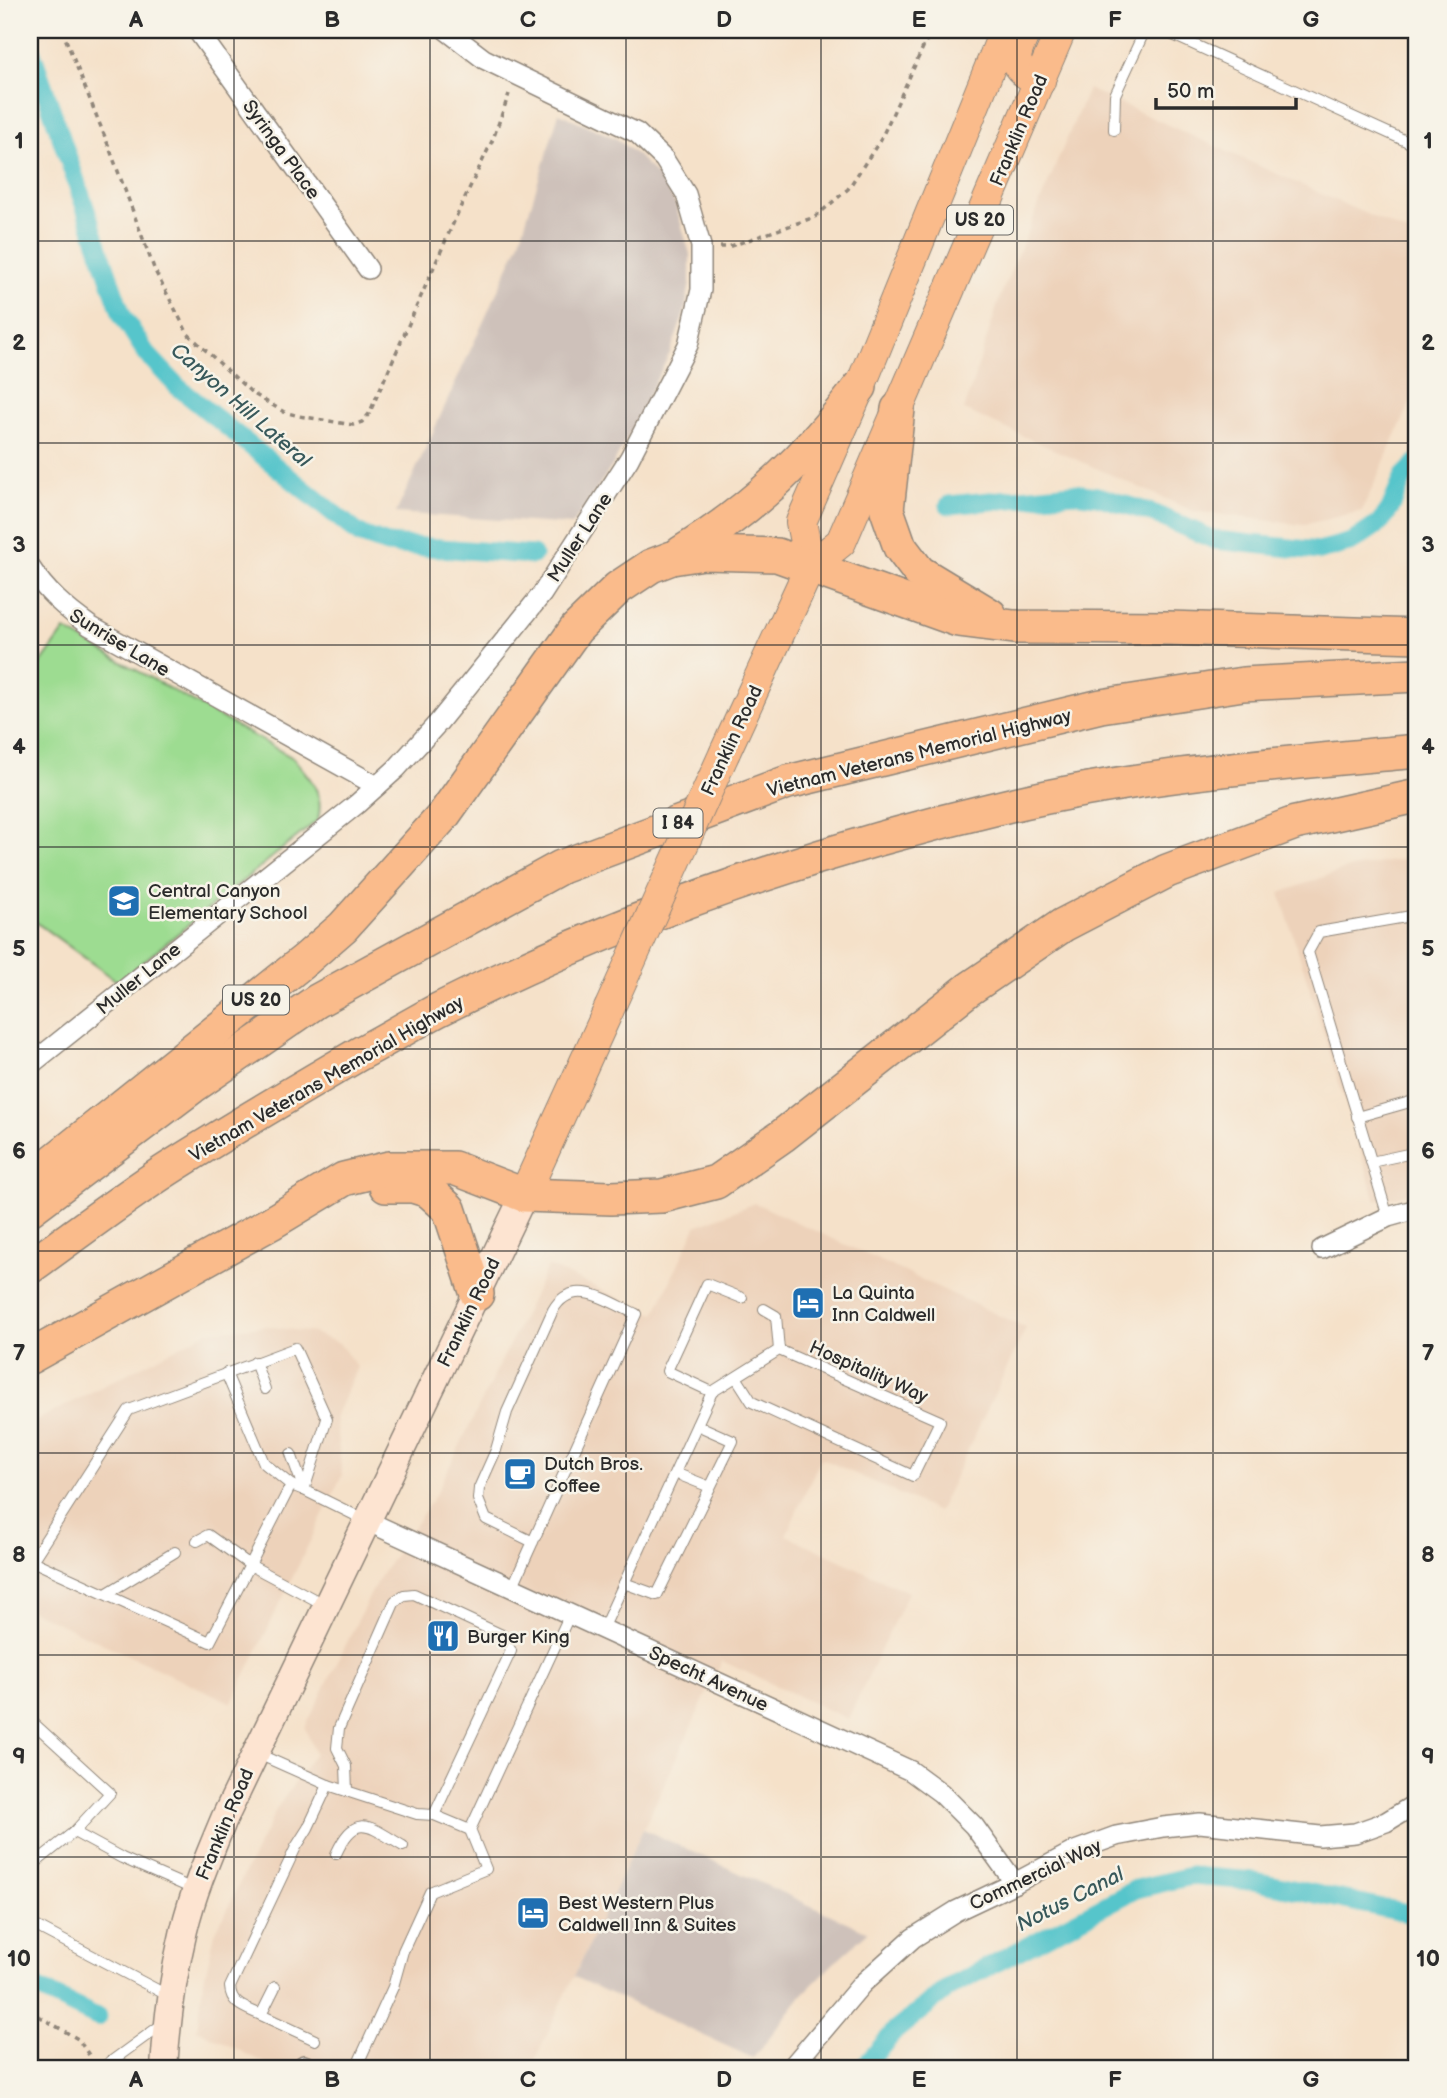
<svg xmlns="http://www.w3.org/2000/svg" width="1447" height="2098" font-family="'Balsamiq Sans',sans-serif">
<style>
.built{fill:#edd2ba}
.industrial{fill:#cec1ba}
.green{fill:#9ddc91;stroke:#64845e;stroke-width:2}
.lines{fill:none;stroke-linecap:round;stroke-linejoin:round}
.canal{stroke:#57c5cb;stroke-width:19}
.service-casing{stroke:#90867a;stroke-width:12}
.minor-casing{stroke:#90867a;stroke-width:22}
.secondary-casing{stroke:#90867a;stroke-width:29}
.primary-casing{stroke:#90867a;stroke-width:32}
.motorway-casing{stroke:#90867a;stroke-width:36}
.path{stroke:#90867a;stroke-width:3.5;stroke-dasharray:5 5;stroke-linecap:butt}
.service{stroke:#fff;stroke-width:10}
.minor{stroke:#fff;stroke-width:19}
.secondary{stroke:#fde4d1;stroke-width:26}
.primary{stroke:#fabb8b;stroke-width:30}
.motorway{stroke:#fabb8b;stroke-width:33}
.primary-bridge-casing{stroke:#90867a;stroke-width:32;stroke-linecap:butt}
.primary-bridge{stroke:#fabb8b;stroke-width:30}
.grid{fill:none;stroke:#2b2b2b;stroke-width:2;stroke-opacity:0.55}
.labels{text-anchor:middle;stroke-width:5;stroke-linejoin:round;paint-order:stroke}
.shield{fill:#f7f3e8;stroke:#686764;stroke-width:2}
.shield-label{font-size:18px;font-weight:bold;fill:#2b2b2b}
.street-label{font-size:19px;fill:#2b2b2b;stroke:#f7f3e8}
.poi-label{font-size:19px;fill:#2b2b2b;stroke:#f7f3e8;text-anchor:start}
.water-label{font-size:21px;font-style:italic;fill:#38595b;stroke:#f7f3e8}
.neatline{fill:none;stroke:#2b2b2b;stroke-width:2.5}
.grid-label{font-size:23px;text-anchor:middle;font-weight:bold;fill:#2b2b2b}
</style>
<rect width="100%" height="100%" fill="#f7f3e8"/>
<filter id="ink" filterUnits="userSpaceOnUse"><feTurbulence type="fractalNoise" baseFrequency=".0143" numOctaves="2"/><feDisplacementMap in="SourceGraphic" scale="14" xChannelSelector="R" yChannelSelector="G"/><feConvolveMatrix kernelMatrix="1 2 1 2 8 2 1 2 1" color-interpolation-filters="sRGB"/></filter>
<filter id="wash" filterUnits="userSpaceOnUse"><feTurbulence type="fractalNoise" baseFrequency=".00686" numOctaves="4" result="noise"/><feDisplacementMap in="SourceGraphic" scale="28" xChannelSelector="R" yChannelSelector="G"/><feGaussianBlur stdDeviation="1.57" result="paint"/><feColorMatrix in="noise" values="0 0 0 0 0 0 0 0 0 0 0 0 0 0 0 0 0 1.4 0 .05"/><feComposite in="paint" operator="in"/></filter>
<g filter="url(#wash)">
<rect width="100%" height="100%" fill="#f5e1c9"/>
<g class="built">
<polygon points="1088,89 1417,237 1417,388 1362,511 1302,525 1193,511 964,410 1000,297"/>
<polygon points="1417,857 1417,1192 1376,1201 1280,893 1346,869"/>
<polygon points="755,1203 1026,1328 938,1512 821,1458 786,1535 908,1592 848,1719 722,1661 531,2068 274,2068 197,2029 203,1984 215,1933 277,1808 315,1753 305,1728 376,1583 436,1494 548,1266 655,1314 696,1226"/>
<polygon points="266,1326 313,1333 339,1343 357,1367 335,1417 342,1475 232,1703 30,1610 30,1424 209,1331"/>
</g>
<g class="industrial">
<polygon points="559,113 617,139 639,157 659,178 675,203 690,254 690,282 685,311 670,353 614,463 572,525 396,513 519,244"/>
<polygon points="643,1829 868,1932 838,1959 804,1993 753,2058 574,1977"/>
</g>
<path class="green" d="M65,630L293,758C310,778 325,792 318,820L118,982L30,918V679Z"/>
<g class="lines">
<g class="canal">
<polyline points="30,47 122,315 146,353 178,387 359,534 387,544 533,555"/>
<polyline points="949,505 1073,493 1097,496 1152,513 1215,540 1319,551 1352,542 1380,523 1390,509 1404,476 1417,463"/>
<polyline points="30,1985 97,2017"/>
<polyline points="863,2068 895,2031 950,1987 1136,1889 1191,1876 1254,1881 1417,1915"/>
</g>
</g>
</g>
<g filter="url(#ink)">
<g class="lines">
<defs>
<g id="service">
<polyline points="1162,30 1417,146"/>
<polyline points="1114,130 1115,95 1145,30"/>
<polyline points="1357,1117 1417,1100"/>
<polyline points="1371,1162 1417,1152"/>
<polyline points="1388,1217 1308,952 1319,932 1417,915"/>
<polyline points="764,1309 776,1316 779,1350"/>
<polyline points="255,1362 265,1389"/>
<polyline points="226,1373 264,1463 291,1485"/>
<polyline points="712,1392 667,1371 707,1284 742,1298"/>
<polyline points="291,1454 304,1490"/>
<polyline points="675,1473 710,1487"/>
<polyline points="197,1541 208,1535 250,1565 291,1485 304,1490"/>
<polyline points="624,1583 657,1595 733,1441 697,1425"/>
<path d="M512,1588L636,1314C609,1302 573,1275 553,1310L507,1412L496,1450L479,1488L478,1499L486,1519L533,1542"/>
<polyline points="106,1594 175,1552"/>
<polyline points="325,1605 250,1565 210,1642 32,1561 129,1410 295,1348 327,1419 304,1490 367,1521"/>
<polyline points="603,1629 712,1392 779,1350 940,1421 913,1476 752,1402 736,1377"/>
<polyline points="30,1720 110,1793 74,1832 30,1867"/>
<polyline points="256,1753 328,1785 417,1814 434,1815 470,1830 570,1614"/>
<polyline points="347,1791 346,1766 337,1748 339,1728 395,1601 404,1595 414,1594 502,1635 511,1651 434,1815"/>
<polyline points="74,1832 122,1858 193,1889"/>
<path d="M336,1854C356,1811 369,1826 403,1846"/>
<polyline points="30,1923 169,1996"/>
<path d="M275,1987L261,2015C246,2008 231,2005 230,1987L296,1847L308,1828L328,1785"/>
<polyline points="261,2015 315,2040"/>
<polyline points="102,2068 164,2023"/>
<polyline points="356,2068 393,1987 403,1951 430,1892 486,1869 470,1830"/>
</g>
<g id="minor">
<polyline points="197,30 368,269"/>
<path d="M30,567C46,592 66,609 90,626L377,786"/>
<polyline points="30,1065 357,804 396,769 438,723 542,594 629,459 688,345 701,290 701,246 686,194 664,159 637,133 484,59 446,30"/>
<polyline points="1322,1249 1388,1217 1417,1209"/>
<polyline points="367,1521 911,1771 941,1793 974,1826 1015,1883"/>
<polyline points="304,2065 311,2068"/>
<polyline points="791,2068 862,1984 913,1938 956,1911 1015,1883 1075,1851 1116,1836 1163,1827 1200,1823 1320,1836 1355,1833 1386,1822 1417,1803"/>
</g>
<path id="secondary" d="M164,2068C167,2021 173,1976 184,1930C193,1892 209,1855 224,1819L524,1195"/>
<g id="primary">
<path d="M1026,30C1014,57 1008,67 1040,81"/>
<polyline points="810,567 801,522 860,387 1005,30"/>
<polyline points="725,752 810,567 841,542 1061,30"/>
<polyline points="524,1195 609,1009"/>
</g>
<g id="motorway">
<polyline points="898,409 887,510 900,547 919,572 990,615"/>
<path d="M681,553C755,507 808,456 860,387"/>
<polyline points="30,1180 305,960 343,927 443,816 576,629 618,588 651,566 672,558 704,553 777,555 958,620 1014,627 1169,628 1417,636"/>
<polyline points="386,1186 413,1186 429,1191 449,1209 477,1294"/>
<polyline points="30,1209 192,1087 317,1001 561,867 788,782 1101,706 1243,684 1417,675"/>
<path d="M30,1267C75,1235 119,1201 165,1171C229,1130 294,1092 359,1054C386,1040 412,1024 438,1010C618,919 810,852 1006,806C1140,774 1280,764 1417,751"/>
<polyline points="30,1357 271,1223 344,1179 389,1168 454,1168 524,1195 611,1198 662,1196 716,1182 782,1136 969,989 1063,925 1167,871 1295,823 1417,796"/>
</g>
</defs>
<use href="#service" class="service-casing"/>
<use href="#minor" class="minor-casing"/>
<use href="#secondary" class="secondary-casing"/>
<use href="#primary" class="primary-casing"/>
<use href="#motorway" class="motorway-casing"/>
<g class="path">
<polyline points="62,30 109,147 155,271 188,334 252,393 284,412 299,416 353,425 362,422 369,414 460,208 493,139 509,94"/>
<polyline points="720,247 728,247 815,217 848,189 881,139 931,30"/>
<polyline points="30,2011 78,2039 89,2055"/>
</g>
<use href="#service" class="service"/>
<use href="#minor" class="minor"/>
<use href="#secondary" class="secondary"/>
<use href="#primary" class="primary"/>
<use href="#motorway" class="motorway"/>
<defs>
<polyline id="primary-bridge" points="609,1009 725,752"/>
</defs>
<use href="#primary-bridge" class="primary-bridge-casing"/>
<use href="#primary-bridge" class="primary-bridge"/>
</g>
</g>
<path class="grid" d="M234,30V2068M430,30V2068M626,30V2068M821,30V2068M1017,30V2068M1213,30V2068M30,241H1417M30,443H1417M30,645H1417M30,847H1417M30,1049H1417M30,1251H1417M30,1453H1417M30,1655H1417M30,1857H1417"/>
<defs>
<symbol id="school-square" viewBox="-11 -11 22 22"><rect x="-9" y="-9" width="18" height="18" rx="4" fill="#1f6fb2" stroke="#f7f3e8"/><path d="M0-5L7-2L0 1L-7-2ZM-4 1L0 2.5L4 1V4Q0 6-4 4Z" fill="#fff"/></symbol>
<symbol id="hotel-square" viewBox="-11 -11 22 22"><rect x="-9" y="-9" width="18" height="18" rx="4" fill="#1f6fb2" stroke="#f7f3e8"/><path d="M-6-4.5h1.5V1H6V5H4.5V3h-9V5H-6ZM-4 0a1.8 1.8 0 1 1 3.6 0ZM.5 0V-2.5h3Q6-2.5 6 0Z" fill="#fff"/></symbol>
<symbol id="cafe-square" viewBox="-11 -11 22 22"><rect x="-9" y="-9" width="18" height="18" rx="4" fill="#1f6fb2" stroke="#f7f3e8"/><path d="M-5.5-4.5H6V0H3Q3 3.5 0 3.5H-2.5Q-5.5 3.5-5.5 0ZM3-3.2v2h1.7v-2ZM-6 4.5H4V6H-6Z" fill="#fff"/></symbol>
<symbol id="restaurant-square" viewBox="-11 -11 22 22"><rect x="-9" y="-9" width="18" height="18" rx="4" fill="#1f6fb2" stroke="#f7f3e8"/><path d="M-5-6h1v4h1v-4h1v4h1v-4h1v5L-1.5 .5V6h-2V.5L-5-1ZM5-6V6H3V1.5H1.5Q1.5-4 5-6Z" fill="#fff"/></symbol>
</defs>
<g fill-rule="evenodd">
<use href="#school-square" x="105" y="882" width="38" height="38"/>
<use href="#hotel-square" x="789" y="1284" width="38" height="38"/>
<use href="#cafe-square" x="501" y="1455" width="38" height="38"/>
<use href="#restaurant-square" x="424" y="1617" width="38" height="38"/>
<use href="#hotel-square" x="514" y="1894" width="38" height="38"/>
</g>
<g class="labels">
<g class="shield">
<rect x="947" y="205.5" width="66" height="29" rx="5"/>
<rect x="653.5" y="808.5" width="49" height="29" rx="5"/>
<rect x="223" y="985.5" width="66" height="29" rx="5"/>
</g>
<g class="shield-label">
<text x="980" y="226">US 20</text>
<text x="678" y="829">I 84</text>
<text x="256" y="1006">US 20</text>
</g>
<g class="street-label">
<text transform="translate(1018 130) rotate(-67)" y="7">Franklin Road</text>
<text transform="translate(282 149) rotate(54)" y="7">Syringa Place</text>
<text transform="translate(579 537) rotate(-57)" y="7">Muller Lane</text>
<text transform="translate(120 642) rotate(31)" y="7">Sunrise Lane</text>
<text transform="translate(731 740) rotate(-65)" y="7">Franklin Road</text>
<text transform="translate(919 752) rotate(-14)" y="7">Vietnam Veterans Memorial Highway</text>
<text transform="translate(138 978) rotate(-39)" y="7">Muller Lane</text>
<text transform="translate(326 1078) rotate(-30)" y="7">Vietnam Veterans Memorial Highway</text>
<text transform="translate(468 1312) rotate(-64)" y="7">Franklin Road</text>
<text transform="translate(869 1371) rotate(24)" y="7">Hospitality Way</text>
<text transform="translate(709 1678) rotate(25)" y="7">Specht Avenue</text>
<text transform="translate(224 1824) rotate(-67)" y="7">Franklin Road</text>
<text transform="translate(1035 1874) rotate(-25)" y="7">Commercial Way</text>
</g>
<g class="poi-label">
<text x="148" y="897">Central Canyon<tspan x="148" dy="22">Elementary School</tspan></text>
<text x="832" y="1299">La Quinta<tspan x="832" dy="22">Inn Caldwell</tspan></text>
<text x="544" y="1470">Dutch Bros.<tspan x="544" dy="22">Coffee</tspan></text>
<text x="467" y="1643">Burger King</text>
<text x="558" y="1909">Best Western Plus<tspan x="558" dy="22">Caldwell Inn &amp; Suites</tspan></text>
</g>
<g class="water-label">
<text transform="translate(241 405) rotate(41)" y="7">Canyon Hill Lateral</text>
<text transform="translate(1070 1899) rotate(-27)" y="7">Notus Canal</text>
</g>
</g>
<rect width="1447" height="2098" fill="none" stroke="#f7f3e8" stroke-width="77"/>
<path d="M1156 98v10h140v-10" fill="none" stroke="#2b2b2b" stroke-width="3.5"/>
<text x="1167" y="98" font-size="21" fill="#2b2b2b" stroke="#f7f3e8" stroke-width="5" paint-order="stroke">50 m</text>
<rect x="38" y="38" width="1370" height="2022" class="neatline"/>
<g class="grid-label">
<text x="136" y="27">A</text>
<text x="332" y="27">B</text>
<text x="528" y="27">C</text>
<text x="724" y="27">D</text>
<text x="919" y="27">E</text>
<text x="1115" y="27">F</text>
<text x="1311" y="27">G</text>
<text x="19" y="148">1</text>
<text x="1428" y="148">1</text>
<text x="19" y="350">2</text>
<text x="1428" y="350">2</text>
<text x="19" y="552">3</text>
<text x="1428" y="552">3</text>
<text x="19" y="754">4</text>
<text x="1428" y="754">4</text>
<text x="19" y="956">5</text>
<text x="1428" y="956">5</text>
<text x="19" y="1158">6</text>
<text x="1428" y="1158">6</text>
<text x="19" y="1360">7</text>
<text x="1428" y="1360">7</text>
<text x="19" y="1562">8</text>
<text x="1428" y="1562">8</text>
<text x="19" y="1764">9</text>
<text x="1428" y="1764">9</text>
<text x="19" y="1966">10</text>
<text x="1428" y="1966">10</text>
<text x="136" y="2087">A</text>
<text x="332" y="2087">B</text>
<text x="528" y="2087">C</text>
<text x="724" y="2087">D</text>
<text x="919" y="2087">E</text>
<text x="1115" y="2087">F</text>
<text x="1311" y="2087">G</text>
</g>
</svg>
